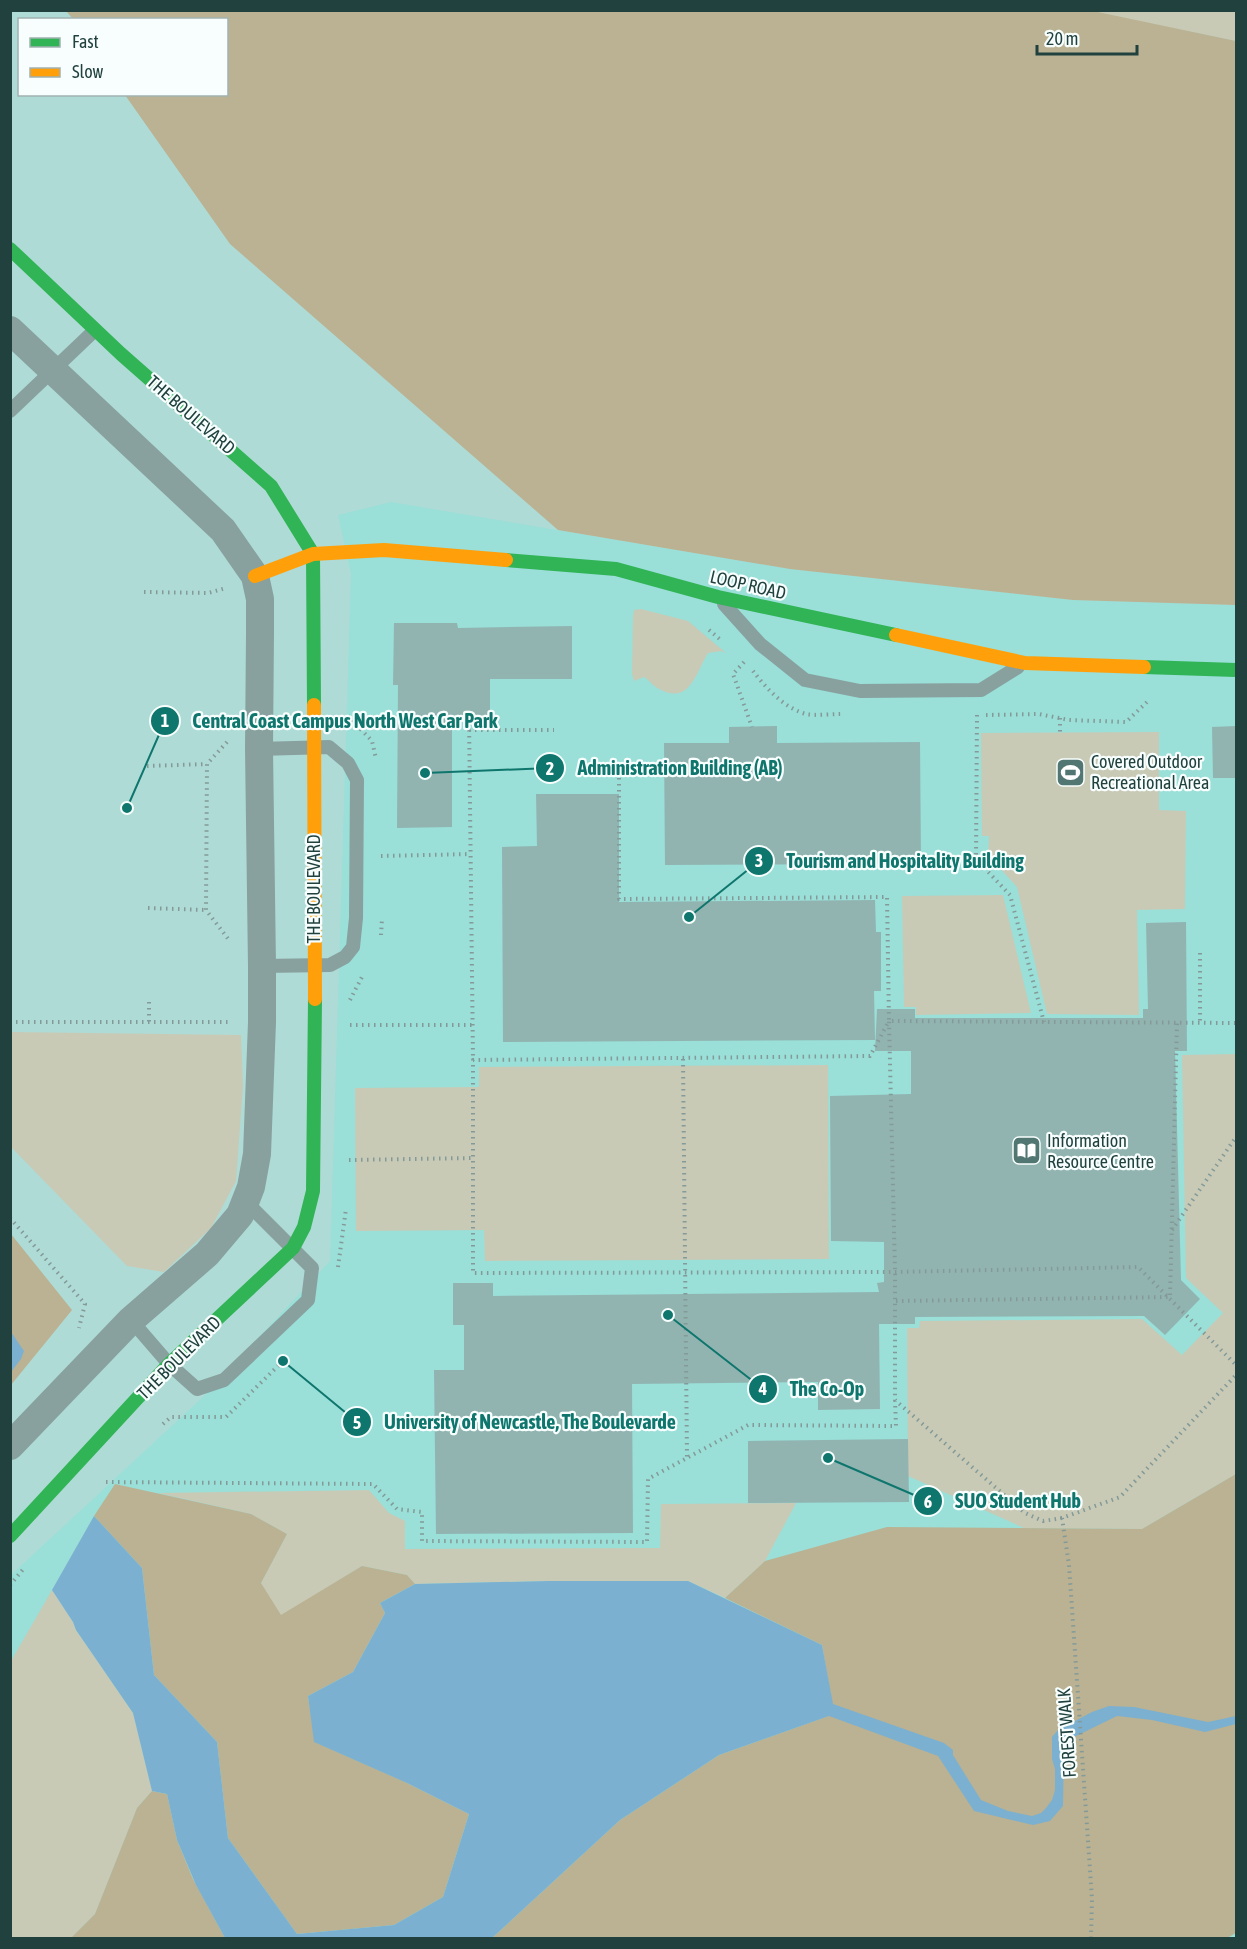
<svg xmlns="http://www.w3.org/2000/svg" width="1247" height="1949" font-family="'Asap Condensed',sans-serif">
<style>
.built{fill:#9adfd8}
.green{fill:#c8cab6}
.forest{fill:#bab292}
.water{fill:#7cb0d0}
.building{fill:#91b4b1}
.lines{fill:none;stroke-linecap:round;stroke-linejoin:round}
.path{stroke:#849a98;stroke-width:4;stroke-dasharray:1.5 4.5;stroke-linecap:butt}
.lane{stroke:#88a19f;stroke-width:14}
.street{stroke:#88a19f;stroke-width:28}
.fast{stroke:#30b455;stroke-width:14}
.slow{stroke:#ff9f0a;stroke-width:14}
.labels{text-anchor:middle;stroke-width:4.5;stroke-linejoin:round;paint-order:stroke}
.street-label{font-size:18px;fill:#20413e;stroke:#f7fefd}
.poi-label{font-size:18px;fill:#20413e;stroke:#f7fefd;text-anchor:start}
.leader{fill:none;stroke:#0f766e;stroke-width:2}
.callout-dot{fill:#0f766e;stroke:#f7fefd;stroke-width:2}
.mark-label{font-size:18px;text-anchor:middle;font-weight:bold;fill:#fff}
.callout-label{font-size:20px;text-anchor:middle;font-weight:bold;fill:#0f766e;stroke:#f7fefd;stroke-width:4.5;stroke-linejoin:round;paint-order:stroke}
</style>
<rect width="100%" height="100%" fill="#afdbd6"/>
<polygon class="built" points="391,502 790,569 1073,600 1236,605 1236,1938 11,1938 11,1575 204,1396 330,1261 351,574 338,515"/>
<g class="green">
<polygon points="1088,11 1236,11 1236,41"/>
<path d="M641,609L688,621L726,653L721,651L708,653C696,672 690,706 659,689C653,686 649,680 644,677L634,681L632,674L633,616L634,610Z"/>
<polygon points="1159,732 1159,810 1186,811 1185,909 1137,910 1139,1015 1047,1014 1017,887 988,855 989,836 982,836 981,733"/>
<polygon points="1003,895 1031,1013 916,1015 916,1007 904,1007 902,896"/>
<polygon points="11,1032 241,1035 243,1086 236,1181 211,1228 164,1272 127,1266 11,1147"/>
<polygon points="1236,1054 1236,1474 1142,1529 1024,1528 908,1476 907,1328 919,1328 920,1321 1142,1319 1182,1355 1223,1313 1186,1278 1182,1055"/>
<polygon points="828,1065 829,1259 485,1261 484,1230 356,1231 355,1088 479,1087 479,1067"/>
<polygon points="369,1490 389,1513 405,1521 405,1549 660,1548 661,1504 796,1503 765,1561 725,1598 688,1581 549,1581 415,1584 407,1575 362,1566 281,1616 261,1583 287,1534 251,1514 158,1493"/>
<polygon points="52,1590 73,1622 76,1630 133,1713 152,1791 137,1808 95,1914 71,1938 11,1938 11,1661"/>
</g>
<g class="forest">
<polygon points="1088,10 1236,41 1236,605 1073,600 790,569 558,530 230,244 125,95 226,94 226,20 73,19 66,11"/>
<polygon points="11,1234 72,1310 11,1385"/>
<polygon points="1236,1474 1236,1933 1227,1938 492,1938 620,1820 719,1755 834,1714 822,1645 725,1598 765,1561 887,1527 1142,1529"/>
<polygon points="115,1484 251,1514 287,1534 261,1583 281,1615 362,1566 407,1575 415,1584 380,1603 385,1613 353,1672 308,1696 315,1742 403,1781 469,1814 443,1897 394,1925 297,1934 228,1838 217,1742 154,1675 142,1568 94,1516"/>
<polygon points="152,1791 167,1794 177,1840 193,1879 225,1938 71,1938 95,1914 137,1808"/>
</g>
<g class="water">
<polygon points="11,1332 24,1351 21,1359 11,1372"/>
<polygon points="94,1516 142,1568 154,1675 217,1742 228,1838 297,1934 394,1925 443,1897 469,1814 407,1783 314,1742 308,1696 353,1672 385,1613 380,1603 415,1584 549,1581 688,1581 822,1645 833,1704 944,1743 953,1750 953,1755 981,1800 1008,1811 1032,1816 1041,1813 1046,1808 1052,1800 1055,1790 1055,1769 1052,1759 1052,1737 1058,1730 1092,1712 1109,1706 1134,1707 1208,1722 1236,1716 1236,1724 1205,1732 1152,1720 1117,1716 1064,1742 1063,1806 1050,1821 1033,1825 974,1811 938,1756 829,1716 719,1755 620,1820 492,1938 225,1938 196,1885 177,1840 167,1794 152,1791 133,1713 76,1630 73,1622 52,1590"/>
</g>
<g class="building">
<polygon points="394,623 457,623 458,628 572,626 572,679 490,679 490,718 452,718 452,827 397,828 398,685 393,685"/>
<polygon points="777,726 777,743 920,742 921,864 665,865 664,743 729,743 729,727"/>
<polygon points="1236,726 1236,778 1213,778 1212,727"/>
<polygon points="536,794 619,794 619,902 875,900 876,932 881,932 881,991 874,991 875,1040 503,1042 502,847 537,846"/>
<polygon points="1186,922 1187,1051 1175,1051 1181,1280 1200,1299 1165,1335 1144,1316 915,1317 915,1324 879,1324 880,1409 818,1410 818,1382 632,1384 633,1533 436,1534 434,1370 464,1370 464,1325 453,1325 453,1283 493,1283 493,1296 879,1292 877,1283 884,1282 884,1242 831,1241 830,1096 911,1094 911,1051 875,1051 877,1009 915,1009 915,1018 1143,1018 1143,1009 1148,1009 1146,923"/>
<polygon points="908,1439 909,1502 748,1503 748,1441"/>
</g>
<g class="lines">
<g class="path">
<polyline points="144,592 208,593 226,588"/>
<polyline points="709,630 722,641"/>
<polyline points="744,662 733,674 752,727"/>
<path d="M753,671C766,688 784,708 806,714C816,716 830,714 841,714"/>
<polyline points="977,715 976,859 1010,895 1044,1022"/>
<polyline points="986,715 1039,714 1069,720 1126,722 1147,702"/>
<polyline points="348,716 372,741 376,759"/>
<polyline points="469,718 473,1060"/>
<polyline points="1060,718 1060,732"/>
<polyline points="469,730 554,730"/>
<polyline points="227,742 207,764 206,910 229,940"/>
<polyline points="147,766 207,764"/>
<polyline points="619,766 619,899 887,897 889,1021 1236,1023"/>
<polyline points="381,856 471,854"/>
<polyline points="148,908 206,910"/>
<polyline points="381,935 382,919"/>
<polyline points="1200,953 1200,1023"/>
<polyline points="350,1000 363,975"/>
<polyline points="149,1002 149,1022"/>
<polyline points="10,1022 230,1022"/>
<polyline points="350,1025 473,1025"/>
<polyline points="683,1059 687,1457"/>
<polyline points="349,1160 473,1158"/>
<polyline points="10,1218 85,1304 79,1328"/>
<polyline points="1172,1230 1236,1137"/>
<polyline points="338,1267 346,1209"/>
<polyline points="896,1301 1170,1297 1177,1023"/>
<polyline points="163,1424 171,1417 226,1417 283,1361"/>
<polyline points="106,1482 373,1484 397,1509 422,1512 422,1541 647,1542 648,1479 748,1425 896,1426 895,1401"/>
<polyline points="1062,1518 1043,1521 1025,1513 895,1400 895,1272 889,1021 870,1056 473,1060 473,1273 895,1272 1138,1267 1236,1365"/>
<polyline points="10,1585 25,1567"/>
<polyline points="1091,1938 1092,1899 1069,1565 1062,1518 1120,1497 1236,1375"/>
</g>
<g class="lane">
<polyline points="10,411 95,330"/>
<polyline points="724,604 760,644 805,680 860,691 981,690 1018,667"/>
<polyline points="259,749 329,747 348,763 357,780 356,918 353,947 345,957 330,965 262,966"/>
<polyline points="131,1320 169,1364 197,1389 224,1380 308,1300 312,1268 246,1202"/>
</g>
<polyline class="street" points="10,330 223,530 255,576 260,599 260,633 259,749 262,966 262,1022 257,1154 251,1187 240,1215 207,1254 131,1320 10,1446"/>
<g class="fast">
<polyline points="10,249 121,354 271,486 313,554 314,705"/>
<polyline points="506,560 616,569 718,597 896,635"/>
<polyline points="1144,667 1236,670"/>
<polyline points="10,1536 169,1364 293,1248 304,1227 313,1191 315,999"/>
</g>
<g class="slow">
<polyline points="255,576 313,554 384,550 506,560"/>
<polyline points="896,635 1025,663 1144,667"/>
<polyline points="314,705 315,999"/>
</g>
</g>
<defs>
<symbol id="stadium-square" viewBox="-11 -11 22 22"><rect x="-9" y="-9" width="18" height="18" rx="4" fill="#527773" stroke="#f7fefd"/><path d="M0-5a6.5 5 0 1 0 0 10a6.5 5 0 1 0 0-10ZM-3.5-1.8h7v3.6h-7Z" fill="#fff"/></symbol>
<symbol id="library-square" viewBox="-11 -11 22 22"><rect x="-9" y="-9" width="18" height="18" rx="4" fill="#527773" stroke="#f7fefd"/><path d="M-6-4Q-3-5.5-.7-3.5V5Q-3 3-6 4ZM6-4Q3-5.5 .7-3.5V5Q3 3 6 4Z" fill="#fff"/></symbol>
</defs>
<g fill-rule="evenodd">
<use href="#stadium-square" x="1054" y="756" width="33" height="33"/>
<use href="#library-square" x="1010" y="1134" width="33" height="33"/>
</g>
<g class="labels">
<g class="street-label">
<text transform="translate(191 415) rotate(41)" y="6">THE BOULEVARD</text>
<text transform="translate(748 585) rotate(13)" y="6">LOOP ROAD</text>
<text transform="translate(314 889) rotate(-90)" y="6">THE BOULEVARD</text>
<text transform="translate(179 1358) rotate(-45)" y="6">THE BOULEVARD</text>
<text transform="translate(1067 1733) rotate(-94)" y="6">FOREST WALK</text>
</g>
<g class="poi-label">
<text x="1091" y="768">Covered Outdoor<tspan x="1091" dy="21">Recreational Area</tspan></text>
<text x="1047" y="1147">Information<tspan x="1047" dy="21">Resource Centre</tspan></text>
</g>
</g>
<path class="leader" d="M127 808L165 721M425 773L550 768M689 917L759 861M668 1315L763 1389M283 1361L357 1422M828 1458L928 1501"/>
<g class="callout-dot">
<circle cx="127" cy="808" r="6"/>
<circle cx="425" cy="773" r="6"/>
<circle cx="689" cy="917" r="6"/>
<circle cx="668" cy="1315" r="6"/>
<circle cx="283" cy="1361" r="6"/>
<circle cx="828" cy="1458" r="6"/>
<circle cx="165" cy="721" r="15"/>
<circle cx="550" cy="768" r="15"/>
<circle cx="759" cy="861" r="15"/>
<circle cx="763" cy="1389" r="15"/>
<circle cx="357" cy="1422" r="15"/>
<circle cx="928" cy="1501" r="15"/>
</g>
<g class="mark-label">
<text x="165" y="727">1</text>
<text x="550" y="775">2</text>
<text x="759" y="867">3</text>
<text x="763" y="1395">4</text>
<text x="357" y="1429">5</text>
<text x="928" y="1508">6</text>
</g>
<g class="callout-label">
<text x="345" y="728">Central Coast Campus North West Car Park</text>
<text x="680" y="775">Administration Building (AB)</text>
<text x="905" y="868">Tourism and Hospitality Building</text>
<text x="827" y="1396">The Co-Op</text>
<text x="530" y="1429">University of Newcastle, The Boulevarde</text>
<text x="1018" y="1508">SUO Student Hub</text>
</g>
<rect width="1247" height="1949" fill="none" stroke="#20413e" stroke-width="24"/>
<rect x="18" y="18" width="210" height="78" fill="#f7fefd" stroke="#a1b2b1" stroke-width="1.5"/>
<rect x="30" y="38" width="30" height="9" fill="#30b455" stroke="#a1b2b1" stroke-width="1.5"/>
<text x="72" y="48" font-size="18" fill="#20413e">Fast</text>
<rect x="30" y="68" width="30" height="9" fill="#ff9f0a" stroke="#a1b2b1" stroke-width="1.5"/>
<text x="72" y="78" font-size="18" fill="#20413e">Slow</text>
<path d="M1037 45v9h100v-9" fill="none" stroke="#20413e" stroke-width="3"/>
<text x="1046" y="45" font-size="18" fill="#20413e" stroke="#f7fefd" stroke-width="4.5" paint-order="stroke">20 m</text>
</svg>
